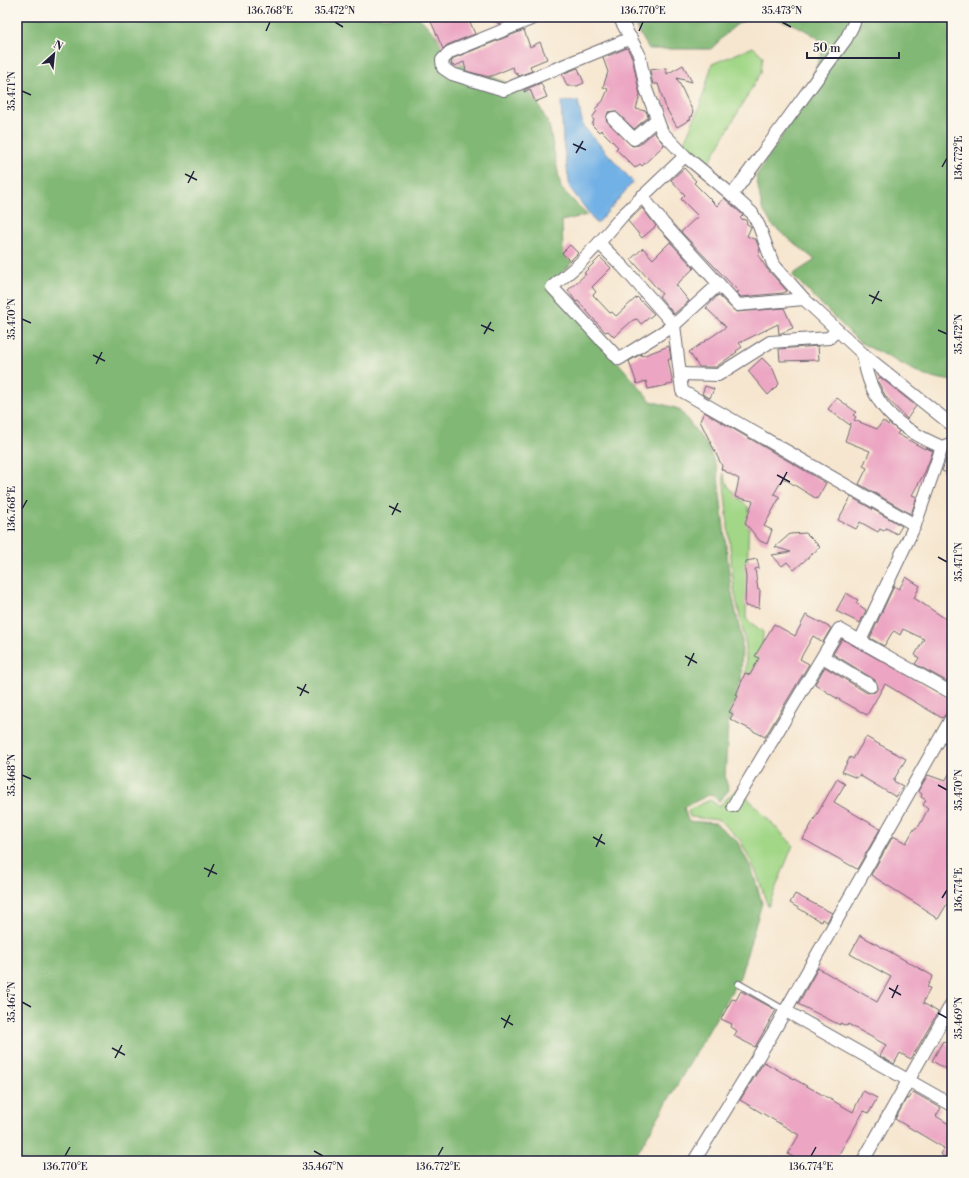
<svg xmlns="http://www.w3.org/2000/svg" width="969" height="1178" font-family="'Libre Bodoni',serif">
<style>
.green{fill:#a2d787;stroke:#627c61}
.forest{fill:#81b874;stroke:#526d58}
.water{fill:#72b1e5;stroke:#4a6a90}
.building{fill:#eca5c2}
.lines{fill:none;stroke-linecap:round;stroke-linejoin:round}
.service-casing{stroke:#6c676f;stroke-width:8}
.minor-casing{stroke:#6c676f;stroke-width:14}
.service{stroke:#fff;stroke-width:6}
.minor{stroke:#fff;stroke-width:12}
.ticks{fill:none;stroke:#22223b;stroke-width:1.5}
.neatline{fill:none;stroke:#22223b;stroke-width:1.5}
.ticks-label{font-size:10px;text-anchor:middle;fill:#22223b}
</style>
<rect width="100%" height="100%" fill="#fbf7ec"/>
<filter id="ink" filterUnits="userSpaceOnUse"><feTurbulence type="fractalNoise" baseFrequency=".025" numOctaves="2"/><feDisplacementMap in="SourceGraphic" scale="8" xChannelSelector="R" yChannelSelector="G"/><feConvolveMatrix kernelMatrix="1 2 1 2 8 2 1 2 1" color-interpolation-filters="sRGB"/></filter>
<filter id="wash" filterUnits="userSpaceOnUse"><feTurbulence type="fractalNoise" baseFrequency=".012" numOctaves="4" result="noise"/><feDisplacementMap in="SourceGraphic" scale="16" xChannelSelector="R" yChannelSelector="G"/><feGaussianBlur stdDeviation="0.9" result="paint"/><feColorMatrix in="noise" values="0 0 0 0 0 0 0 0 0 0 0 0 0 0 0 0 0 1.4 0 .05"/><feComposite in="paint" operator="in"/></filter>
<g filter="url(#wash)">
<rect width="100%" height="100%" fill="#f6e6cf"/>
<g class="green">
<polygon points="753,47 763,56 761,72 706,168 682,147 700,106 712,64"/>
<polygon points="723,473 728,486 749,508 746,619 763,632 762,654 746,682 746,646 734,589"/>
<polygon points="738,788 793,845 768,907 757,874 740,840 719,820 690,817 688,810 710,800 719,806"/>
</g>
<g class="forest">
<polygon points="17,17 419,17 463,65 533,94 549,125 561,188 587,215 562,221 563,250 572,263 551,284 651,401 679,409 706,444 717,468 731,589 742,641 741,690 728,724 725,778 729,790 719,801 711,794 684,807 688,821 715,823 737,841 752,870 762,903 740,977 635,1157 636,1161 17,1161"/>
<path d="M630,17H952V381L925,376L859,342L792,275L815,260L772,225L762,208L756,176L798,111L825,45C809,27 764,9 741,22C730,28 720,41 711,49H649Z"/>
</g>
<polygon class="water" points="578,101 583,126 633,182 597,224 570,188 563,142 561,102"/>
<g id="blocks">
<g class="building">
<polygon points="429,17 468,17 475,34 447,45 443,49"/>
<polygon points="495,17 514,17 514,18 498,24"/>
<polygon points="524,30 530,47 540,42 547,59 530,66 532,71 518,76 517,73 515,74 513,67 489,77 466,71 464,62 455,66 452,65 451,62 454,58"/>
<polygon points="627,48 632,57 640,95 636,109 646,111 648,117 634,129 615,111 608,112 606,120 632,146 639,145 654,132 664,145 642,166 640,164 635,168 616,149 618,147 601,130 599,132 592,125 594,120 592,118 597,111 595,109 603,101 608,89 603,87 608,72 603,58"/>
<polygon points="683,65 692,82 677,78 693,112 692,113 693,116 690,117 691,119 677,127 666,108 658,84 653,84 650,70 666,68 667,74"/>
<polygon points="578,68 584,83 577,86 567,86 562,74"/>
<polygon points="541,83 547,97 535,102 530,89 524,92 524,90"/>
<polygon points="684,168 696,181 694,183 717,206 724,198 743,215 740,218 747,221 746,223 751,227 747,236 756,240 760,251 758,255 767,269 787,291 783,293 741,297 736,292 739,292 681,232 698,216 681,199 685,195 671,180"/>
<polygon points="642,208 656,226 642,238 628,221"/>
<polygon points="670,242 694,268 676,285 689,301 674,314 659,296 662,294 631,259 643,248 653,259"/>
<polygon points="570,245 578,253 570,261 562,253"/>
<polygon points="600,257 611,268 592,287 596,292 593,295 610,313 612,312 616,316 637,297 654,314 641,324 637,319 633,320 614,337 608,331 605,332 578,301 576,302 568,290 586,274 584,273"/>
<polygon points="718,295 736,312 784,308 793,328 779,334 778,324 739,343 742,347 736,351 737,352 716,367 699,367 689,352 726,327 706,308"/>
<polygon points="669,346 671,359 668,359 673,384 648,389 646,381 637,384 629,361 641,354 642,356"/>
<polygon points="818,346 819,360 780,361 779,349"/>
<polygon points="762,358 773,369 779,384 768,395 748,371"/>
<polygon points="880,377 916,406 907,419 886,397 877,380"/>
<polygon points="705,386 714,389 710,398 702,394"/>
<polygon points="837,398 856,412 853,415 856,417 854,420 877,429 883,421 888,425 889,423 899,431 897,434 925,449 926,448 933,451 925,472 912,495 917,497 911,514 859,484 867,468 863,466 870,451 845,441 851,423 850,425 828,409"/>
<polygon points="704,412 826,483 817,499 783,478 774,494 780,497 764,526 772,530 767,544 760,541 745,523 753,501 735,497 739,479 721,469 722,466 700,421"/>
<polygon points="946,459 952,463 952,475 942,471"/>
<polygon points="851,497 902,526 897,534 886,528 884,531 880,529 878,532 860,522 856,529 838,520"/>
<polygon points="806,533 820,547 794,570 787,562 782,566 772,555 791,552 775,547 790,534"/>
<polygon points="757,559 759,568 755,569 758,590 760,590 759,608 745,606 746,577 744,565 746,564 746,561"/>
<polygon points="906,577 920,586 914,598 952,623 952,684 915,664 919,658 915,655 924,639 903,629 900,635 894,631 892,633 884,646 870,638 894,586 899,589"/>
<polygon points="846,593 858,600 856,603 866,610 860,623 836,611"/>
<polygon points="806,615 831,628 823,642 813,636 800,659 809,664 765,737 730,719 733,714 729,712 738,696 736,695 745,673 750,675 759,658 755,656 774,624 795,636"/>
<polygon points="842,639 952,700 950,710 942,718 885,684 867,715 833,696 815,684 825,667 867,693 875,692 878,687 875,680 833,654"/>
<polygon points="866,737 906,759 893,781 903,786 896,797 859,775 857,778 842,772 850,757 853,759"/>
<polygon points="952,769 952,907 947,904 938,919 927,912 928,911 871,875 893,836 906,843 914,829 919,826 928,809 923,805 926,800 921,797 922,794 918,791 928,775 945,781"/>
<polygon points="837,779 845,784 834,802 880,829 857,869 803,839"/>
<polygon points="795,894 832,913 827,922 822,919 821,922 790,903"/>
<polygon points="860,935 933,976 927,987 930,988 923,1003 938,1012 911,1059 900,1053 894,1064 880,1056 886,1045 848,1024 847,1026 840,1023 840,1025 798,1004 818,968 877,1002 891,977 850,954"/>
<polygon points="741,991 776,1010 755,1047 734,1036 737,1031 731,1027 732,1024 721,1019 732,999 736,1000"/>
<polygon points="943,1041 952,1046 952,1072 932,1061"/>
<polygon points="764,1062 853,1112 863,1091 877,1098 869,1113 864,1111 835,1161 800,1161 788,1154 799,1135 740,1100"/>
<polygon points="913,1092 941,1108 936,1116 952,1126 952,1161 940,1154 944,1148 895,1119 907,1098 909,1099"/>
</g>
</g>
</g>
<g filter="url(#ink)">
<use href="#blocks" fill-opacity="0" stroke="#6c676f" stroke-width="1"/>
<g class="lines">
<defs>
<polyline id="service" points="739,984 784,1010"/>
<g id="minor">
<polyline points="536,17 450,52 442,60 443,68 452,74 504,90 631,38"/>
<polyline points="619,17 639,54 646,89 662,132 685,156 732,195 752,213 759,226 773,264 804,299 863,354 952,425"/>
<polyline points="613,118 634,139 656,120"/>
<polyline points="685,156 623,215 599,243 623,267 674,325 682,391 915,525 860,641"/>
<polyline points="732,195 846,39 854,23 854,17"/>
<polyline points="642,196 663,223 738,305 804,299"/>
<polyline points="599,243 579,264 552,287 619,359 674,325 719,284"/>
<path d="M863,354C870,405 897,428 942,447L952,443"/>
<polyline points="680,374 718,375 770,342 829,338 836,331"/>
<polyline points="915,525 942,447"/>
<polyline points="823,657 871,686"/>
<polyline points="733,806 839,629 952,693"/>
<polyline points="784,1010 952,1105"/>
<polyline points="694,1161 772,1034 952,717"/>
<polyline points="863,1161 952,1003"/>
</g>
</defs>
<use href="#service" class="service-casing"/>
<use href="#minor" class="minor-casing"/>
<use href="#service" class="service"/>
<use href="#minor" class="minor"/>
</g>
</g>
<path class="ticks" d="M335,22L343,27M782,22L791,27M266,31L270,22M639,31L643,22M22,91L31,95M573,144L586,150M576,153L583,141M942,167L947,158M185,174L197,180M188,183L194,171M869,295L882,301M872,304L879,291M22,319L31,323M481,325L494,331M938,330L947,334M484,334L491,322M93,355L105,361M96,364L102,352M777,475L790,482M780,485L787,472M389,506L401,512M22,509L27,500M392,515L398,503M938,557L947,562M685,656L697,663M688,666L694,653M297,687L309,693M300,696L306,684M22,775L31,779M938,785L947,790M593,837L605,844M596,847L602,834M204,868L217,874M208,877L214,864M942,898L947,890M889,988L901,995M892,998L898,985M22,1002L31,1007M938,1013L947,1018M501,1018L513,1025M504,1028L510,1015M112,1048L125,1055M115,1058L122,1045M314,1151L323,1156M65,1156L70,1147M438,1156L443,1147M811,1156L816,1147"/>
<rect width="969" height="1178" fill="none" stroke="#fbf7ec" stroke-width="44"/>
<g transform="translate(54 54) rotate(27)" stroke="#fbf7ec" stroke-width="3" paint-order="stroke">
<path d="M0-3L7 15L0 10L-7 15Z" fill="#22223b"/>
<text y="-6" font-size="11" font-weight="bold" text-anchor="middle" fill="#22223b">N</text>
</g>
<path d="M807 52v6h92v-6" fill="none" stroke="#22223b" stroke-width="2"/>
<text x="813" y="52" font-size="12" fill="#22223b" stroke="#fbf7ec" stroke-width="3" paint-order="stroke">50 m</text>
<rect x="22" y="22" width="925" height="1134" class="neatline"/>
<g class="ticks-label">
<text x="270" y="14">136.768°E</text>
<text x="335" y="14">35.472°N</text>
<text x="643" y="14">136.770°E</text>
<text x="782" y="14">35.473°N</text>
<text transform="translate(11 91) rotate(-90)" y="4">35.471°N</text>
<text transform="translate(958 158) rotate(-90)" y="4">136.772°E</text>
<text transform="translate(11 319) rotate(-90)" y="4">35.470°N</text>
<text transform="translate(958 334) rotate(-90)" y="4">35.472°N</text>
<text transform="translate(11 509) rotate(-90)" y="4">136.768°E</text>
<text transform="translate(958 562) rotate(-90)" y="4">35.471°N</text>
<text transform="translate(11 775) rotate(-90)" y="4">35.468°N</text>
<text transform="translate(958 790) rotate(-90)" y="4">35.470°N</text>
<text transform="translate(958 890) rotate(-90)" y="4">136.774°E</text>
<text transform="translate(11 1002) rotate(-90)" y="4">35.467°N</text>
<text transform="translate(958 1018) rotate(-90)" y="4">35.469°N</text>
<text x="65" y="1170">136.770°E</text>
<text x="323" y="1170">35.467°N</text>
<text x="438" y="1170">136.772°E</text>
<text x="811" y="1170">136.774°E</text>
</g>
</svg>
